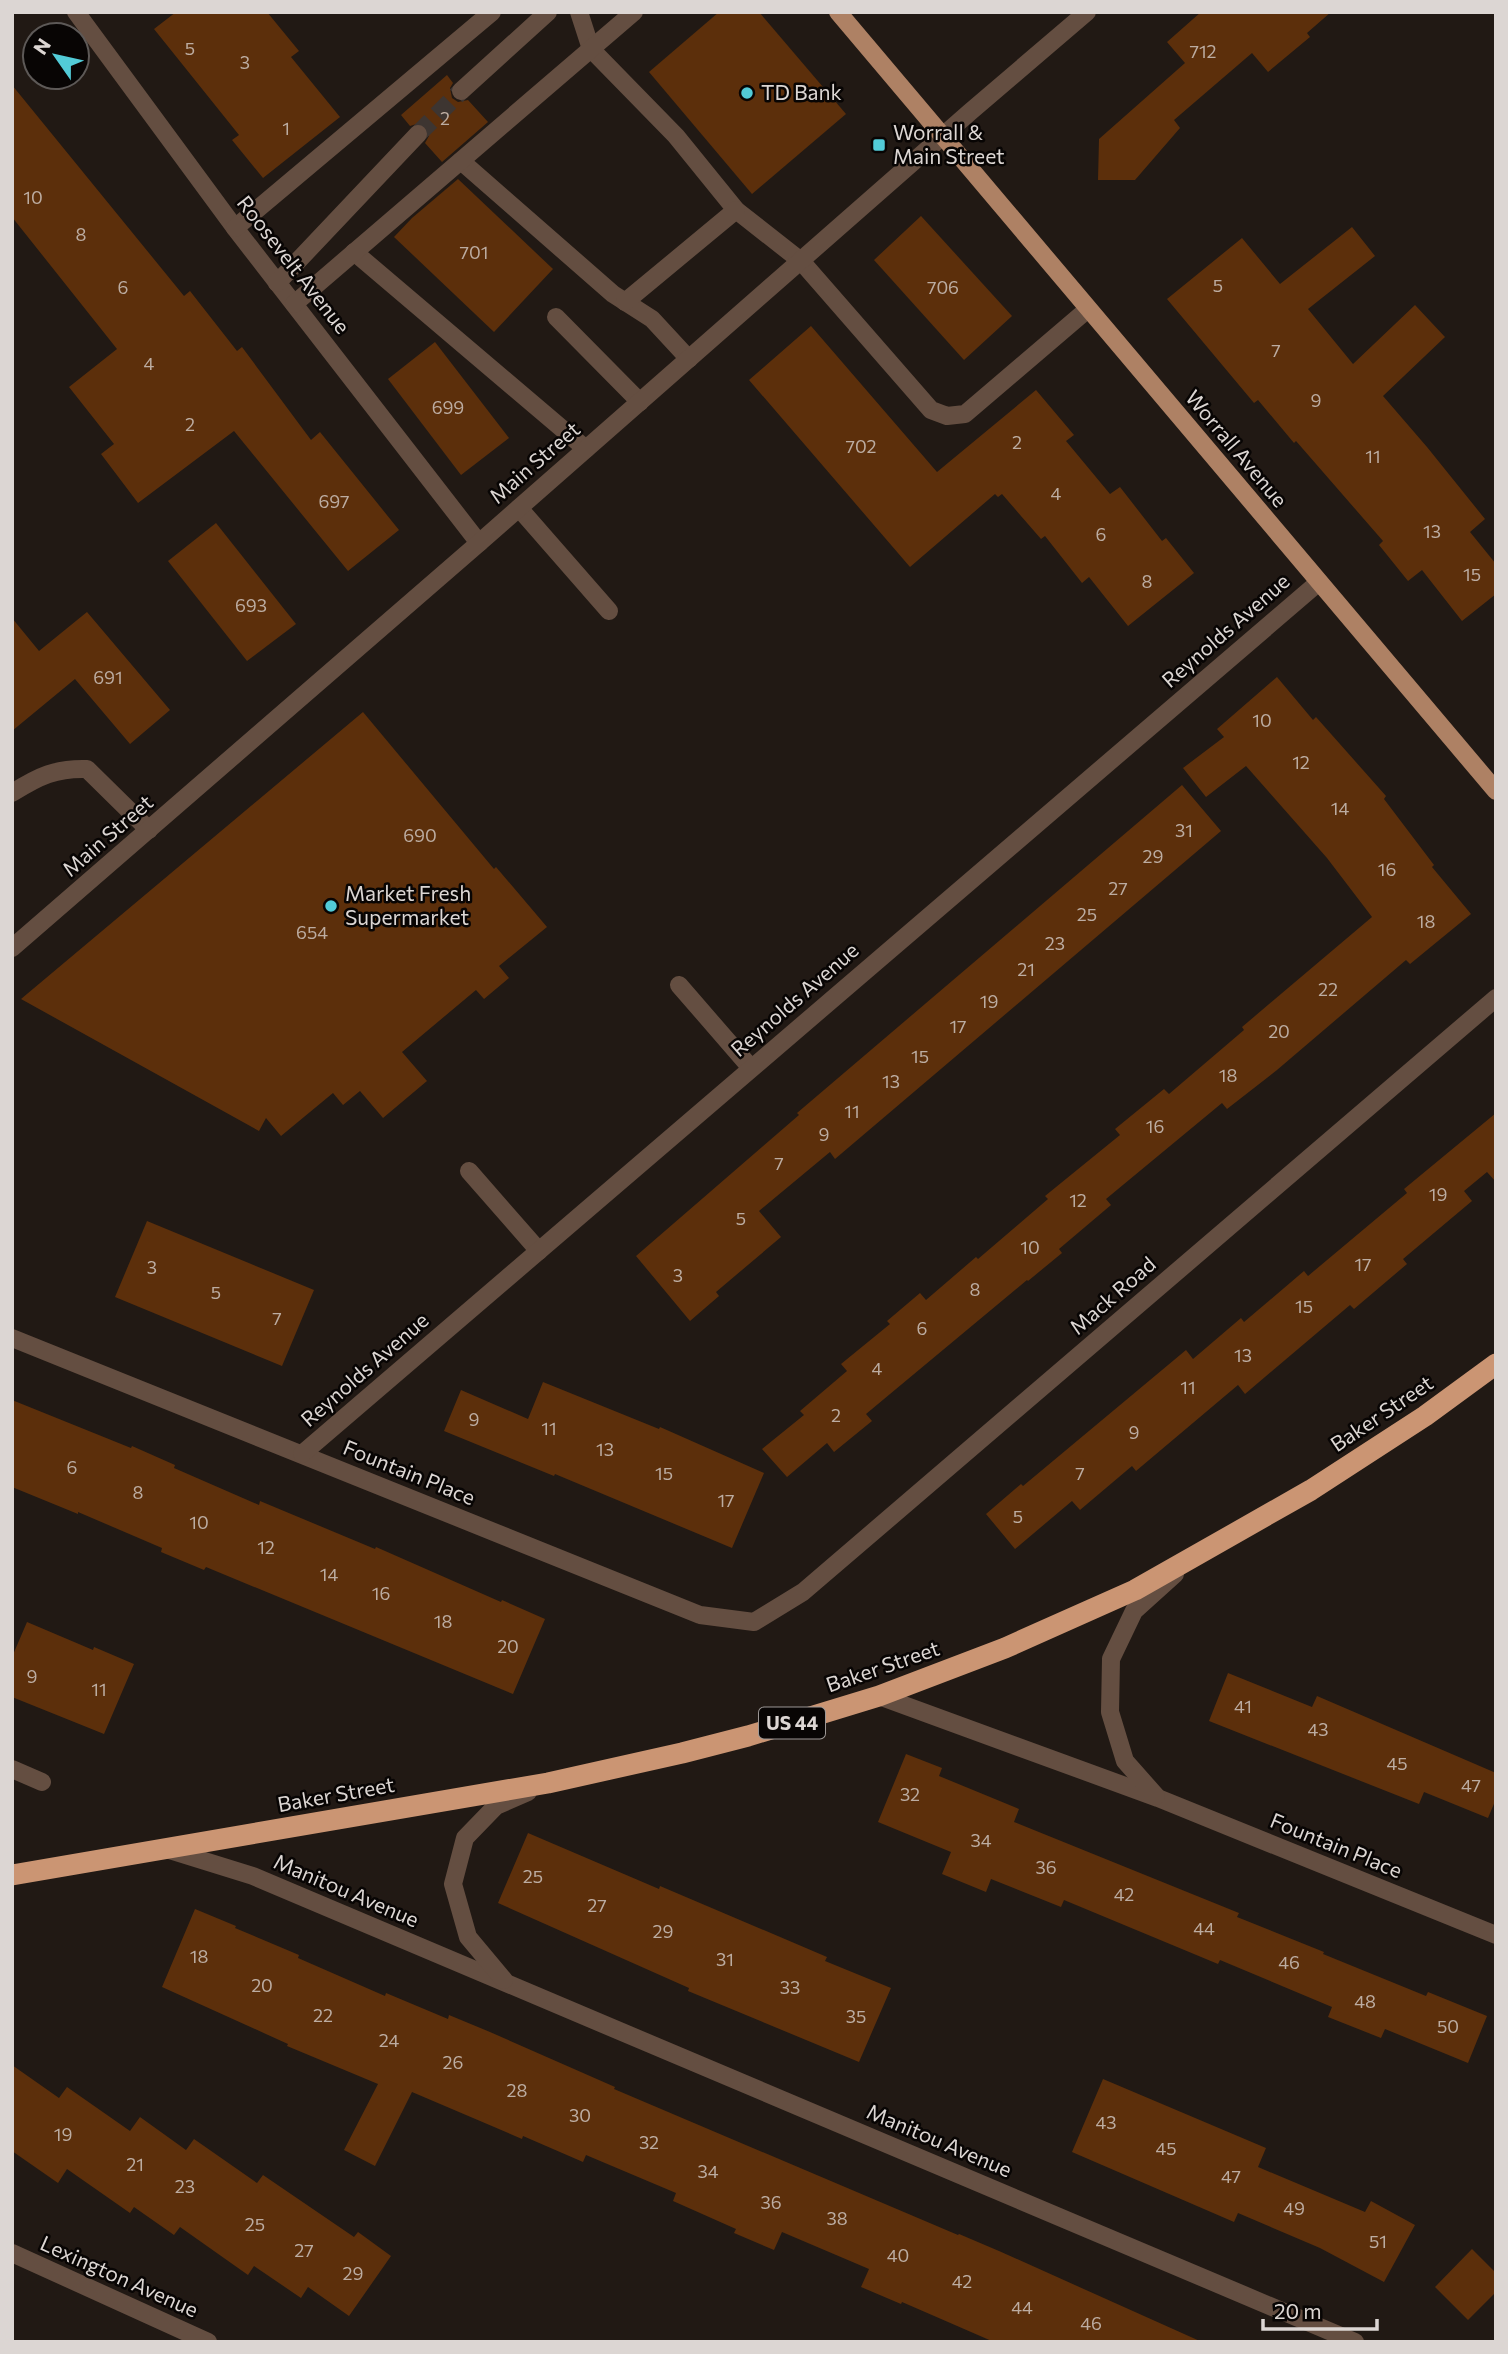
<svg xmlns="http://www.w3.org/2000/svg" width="1508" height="2354" font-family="Commissioner,sans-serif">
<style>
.building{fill:#5c2f0b}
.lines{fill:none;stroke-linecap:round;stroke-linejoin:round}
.minor-tunnel{stroke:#3d3531;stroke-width:18;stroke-dasharray:18 9;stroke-linecap:butt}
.minor{stroke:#644e41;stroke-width:18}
.major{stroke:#ae8164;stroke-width:18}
.highway{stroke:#cb9573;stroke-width:21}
.poi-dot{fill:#52cbd7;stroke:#080504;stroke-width:2.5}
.labels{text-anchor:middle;stroke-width:5;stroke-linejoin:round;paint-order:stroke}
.number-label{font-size:18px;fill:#bcaca1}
.shield{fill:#080504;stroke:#9c9795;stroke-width:2}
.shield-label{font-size:19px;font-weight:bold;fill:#dcd6d3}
.poi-label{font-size:21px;fill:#dcd6d3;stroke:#080504;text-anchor:start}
.street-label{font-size:21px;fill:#dcd6d3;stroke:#080504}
</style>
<rect width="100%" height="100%" fill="#211914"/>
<g class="building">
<polygon points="176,12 267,12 299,51 291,57 340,117 263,178 232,140 239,135 154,29"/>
<polygon points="719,12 759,12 846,114 752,194 649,72"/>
<polygon points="1201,12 1331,12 1307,33 1310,37 1268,72 1252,53 1174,120 1180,128 1135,180 1098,180 1099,139 1185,63 1167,42"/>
<polygon points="447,75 453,83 450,88 452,98 458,102 468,100 488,122 442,162 425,143 429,136 426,126 420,123 410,126 401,115"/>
<polygon points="12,85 184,296 190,291 237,351 242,347 311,440 320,432 399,530 348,571 234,431 138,503 101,454 114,444 69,387 117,349 12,217"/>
<polygon points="458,179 553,269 494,332 394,237 412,218"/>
<polygon points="921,216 1012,316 964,360 874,260"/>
<polygon points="1352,227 1375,256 1308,309 1353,364 1415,305 1445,337 1383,396 1427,447 1485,519 1470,532 1496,564 1496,594 1462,621 1422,570 1408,581 1379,545 1383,541 1296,441 1294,443 1258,400 1254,403 1167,299 1242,238 1280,284"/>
<polygon points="811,326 937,472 1036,390 1074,435 1066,441 1110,494 1120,487 1162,541 1166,538 1194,573 1128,626 1089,577 1082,583 1045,536 1041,539 1002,494 998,497 995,494 910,567 749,380"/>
<polygon points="435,342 509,438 461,475 388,379"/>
<polygon points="216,523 296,624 247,661 168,561"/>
<polygon points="87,612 170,710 130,744 75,679 12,731 12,618 39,651"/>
<polygon points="1277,677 1313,720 1316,717 1386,796 1384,799 1434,865 1432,867 1471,914 1410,964 1406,960 1277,1070 1227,1109 1222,1103 1106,1199 1111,1205 1059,1249 1062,1253 1028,1281 1027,1280 866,1414 872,1421 834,1452 827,1443 787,1477 762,1449 804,1415 800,1411 847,1371 841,1364 890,1324 887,1321 920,1293 926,1300 976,1257 978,1259 1048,1199 1045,1196 1120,1135 1115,1129 1164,1089 1169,1094 1244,1030 1242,1027 1372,917 1327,858 1246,766 1206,797 1183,768 1224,737 1217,729"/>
<polygon points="363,712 494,869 496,867 547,927 499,966 509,978 484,999 476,990 402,1052 427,1081 383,1118 360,1091 343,1105 333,1093 281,1136 266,1118 259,1131 21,999"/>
<polygon points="1182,785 1221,831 835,1159 830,1152 759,1211 781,1237 716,1292 719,1296 690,1321 636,1256 799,1115 797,1113"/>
<polygon points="1496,1113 1496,1182 1487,1172 1464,1191 1472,1201 1403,1259 1407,1264 1354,1309 1350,1305 1245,1394 1238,1385 1136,1471 1132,1466 1080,1510 1072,1501 1015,1549 986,1514 1021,1484 1023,1486 1186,1350 1193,1359 1241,1318 1244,1322 1304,1271 1308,1276 1407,1193 1404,1189"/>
<polygon points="147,1221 314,1290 282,1366 115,1297"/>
<polygon points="543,1382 659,1429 660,1427 764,1473 732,1548 555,1474 554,1476 444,1431 461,1390 528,1419"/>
<polygon points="12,1400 131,1448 132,1446 175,1465 174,1468 259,1505 260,1501 375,1549 376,1547 501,1602 502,1600 545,1619 513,1694 206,1567 204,1570 161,1552 162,1548 78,1512 78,1514 12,1487"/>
<polygon points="27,1622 93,1650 94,1647 134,1664 104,1734 12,1697 12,1657"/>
<polygon points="1228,1673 1312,1707 1317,1696 1496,1773 1496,1799 1488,1818 1424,1792 1419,1804 1209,1721"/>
<polygon points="906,1754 942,1768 939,1776 1019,1809 1014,1822 1239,1913 1237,1917 1324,1952 1323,1954 1426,1996 1428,1992 1487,2016 1468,2063 1385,2029 1381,2038 1328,2017 1332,2007 1220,1960 1218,1964 1064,1900 1061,1907 991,1879 986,1892 942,1874 951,1852 878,1822"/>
<polygon points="528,1833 659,1889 660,1886 827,1957 825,1961 891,1988 859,2062 688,1991 689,1988 498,1903"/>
<polygon points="195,1909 236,1926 235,1928 299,1955 298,1958 385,1996 386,1993 448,2019 449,2015 490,2032 615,2087 614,2089 958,2235 959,2234 999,2251 1202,2342 994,2342 902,2302 901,2304 861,2287 869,2269 782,2232 774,2250 734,2233 736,2229 673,2201 676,2193 586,2155 583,2162 523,2136 522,2139 412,2092 375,2166 344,2150 378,2084 287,2046 288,2044 162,1987"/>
<polygon points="12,2065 59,2098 67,2087 130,2131 140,2117 186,2150 194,2139 257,2183 263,2175 354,2237 358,2232 391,2256 349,2316 308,2287 301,2298 254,2266 248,2275 180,2227 174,2235 134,2207 130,2213 67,2169 58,2183 12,2151"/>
<polygon points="1103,2079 1266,2148 1258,2167 1365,2212 1371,2201 1415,2225 1384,2282 1320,2248 1238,2213 1234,2222 1072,2152"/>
<polygon points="1472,2249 1496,2273 1496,2292 1468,2320 1435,2287"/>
</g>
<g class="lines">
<polyline class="minor-tunnel" points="418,134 461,91"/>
<g class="minor">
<polyline points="76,12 235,228 479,543"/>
<polyline points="579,12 591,49 676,136 736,210 801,261 931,410 947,416 965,414 1088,309"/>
<polyline points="461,91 548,12"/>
<polyline points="461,161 613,294 652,319 689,359"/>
<polyline points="235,228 492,12"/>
<polyline points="354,252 586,449"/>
<polyline points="277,283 418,134"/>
<polyline points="625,302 736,210"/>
<polyline points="294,304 634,12"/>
<polyline points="556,317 640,402"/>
<polyline points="519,508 609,611"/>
<path d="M12,793C39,776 56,768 87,769L149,830"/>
<polyline points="12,948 479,543 970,112 1087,12"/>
<polyline points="679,985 751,1068"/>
<polyline points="469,1171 539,1251"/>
<polyline points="12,1338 700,1615 754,1622 803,1592 1496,998"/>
<polyline points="302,1454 1319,582"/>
<polyline points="879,1696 1158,1798 1496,1935"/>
<polyline points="12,1769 42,1782"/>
<polyline points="1156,1796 1125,1761 1110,1712 1111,1659 1134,1611 1175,1574"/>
<polyline points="166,1849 253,1876 1355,2342"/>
<polyline points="504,1980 468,1937 453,1884 465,1838 496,1806 528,1792"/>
<polyline points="12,2253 208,2342"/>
</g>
<polyline class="major" points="838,12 1496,791"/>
<polyline class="highway" points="12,1875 548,1783 682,1753 748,1736 879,1696 1005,1648 1135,1590 1311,1490 1425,1416 1496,1364"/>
</g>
<g class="poi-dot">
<circle cx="747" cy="93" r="7"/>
<rect x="872" y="138" width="14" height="14" rx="3.5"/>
<circle cx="331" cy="906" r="7"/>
</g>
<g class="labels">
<g class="number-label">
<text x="190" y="55">5</text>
<text x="1203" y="58">712</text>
<text x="245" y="69">3</text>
<text x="445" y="125">2</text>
<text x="286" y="135">1</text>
<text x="33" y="204">10</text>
<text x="81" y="241">8</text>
<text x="474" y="259">701</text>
<text x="1218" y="292">5</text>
<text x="123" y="294">6</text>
<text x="943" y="294">706</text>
<text x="1276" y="357">7</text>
<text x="149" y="370">4</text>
<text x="1316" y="407">9</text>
<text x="448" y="414">699</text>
<text x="190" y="431">2</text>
<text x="1017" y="449">2</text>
<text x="861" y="453">702</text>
<text x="1373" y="463">11</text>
<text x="1056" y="500">4</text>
<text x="334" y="508">697</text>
<text x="1432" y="538">13</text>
<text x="1101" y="541">6</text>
<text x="1472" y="581">15</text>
<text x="1147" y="588">8</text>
<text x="251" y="612">693</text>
<text x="108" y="684">691</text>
<text x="1262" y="727">10</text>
<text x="1301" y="769">12</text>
<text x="1340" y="815">14</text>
<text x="1184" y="837">31</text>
<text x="420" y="842">690</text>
<text x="1153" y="863">29</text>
<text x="1387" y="876">16</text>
<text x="1118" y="895">27</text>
<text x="1087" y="921">25</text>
<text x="1426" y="928">18</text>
<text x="312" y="939">654</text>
<text x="1055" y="950">23</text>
<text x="1026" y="976">21</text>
<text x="1328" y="996">22</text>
<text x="989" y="1008">19</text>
<text x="958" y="1033">17</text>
<text x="1279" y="1038">20</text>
<text x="920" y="1063">15</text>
<text x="1228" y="1082">18</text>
<text x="891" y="1088">13</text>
<text x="852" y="1118">11</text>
<text x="1155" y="1133">16</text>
<text x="824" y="1141">9</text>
<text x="779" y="1170">7</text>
<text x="1438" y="1201">19</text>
<text x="1078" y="1207">12</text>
<text x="741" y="1225">5</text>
<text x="1030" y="1254">10</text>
<text x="1363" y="1271">17</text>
<text x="152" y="1274">3</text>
<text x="678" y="1282">3</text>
<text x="975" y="1296">8</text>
<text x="216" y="1299">5</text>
<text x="1304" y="1313">15</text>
<text x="277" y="1325">7</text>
<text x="922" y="1335">6</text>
<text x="1243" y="1362">13</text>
<text x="877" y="1375">4</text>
<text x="1188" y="1394">11</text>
<text x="836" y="1422">2</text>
<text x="474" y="1426">9</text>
<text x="549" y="1435">11</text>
<text x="1134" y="1439">9</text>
<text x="605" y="1456">13</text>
<text x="72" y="1474">6</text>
<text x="664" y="1480">15</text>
<text x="1080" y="1480">7</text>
<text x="138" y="1499">8</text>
<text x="726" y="1507">17</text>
<text x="1018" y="1523">5</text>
<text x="199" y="1529">10</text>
<text x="266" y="1554">12</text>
<text x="329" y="1581">14</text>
<text x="381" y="1600">16</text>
<text x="443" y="1628">18</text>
<text x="508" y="1653">20</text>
<text x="32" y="1683">9</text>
<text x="99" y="1696">11</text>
<text x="1243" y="1713">41</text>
<text x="1318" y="1736">43</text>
<text x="1397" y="1770">45</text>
<text x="1471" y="1792">47</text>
<text x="910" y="1801">32</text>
<text x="981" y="1847">34</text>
<text x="1046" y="1874">36</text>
<text x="533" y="1883">25</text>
<text x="1124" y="1901">42</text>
<text x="597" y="1912">27</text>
<text x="1204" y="1935">44</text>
<text x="663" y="1938">29</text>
<text x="199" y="1963">18</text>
<text x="725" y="1966">31</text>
<text x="1289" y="1969">46</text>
<text x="262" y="1992">20</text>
<text x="790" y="1994">33</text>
<text x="1365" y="2008">48</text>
<text x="323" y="2022">22</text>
<text x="856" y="2023">35</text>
<text x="1448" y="2033">50</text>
<text x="389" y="2047">24</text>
<text x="453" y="2069">26</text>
<text x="517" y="2097">28</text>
<text x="580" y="2122">30</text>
<text x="1106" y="2129">43</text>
<text x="63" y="2141">19</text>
<text x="649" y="2149">32</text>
<text x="1166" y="2155">45</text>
<text x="135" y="2171">21</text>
<text x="708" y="2178">34</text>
<text x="1231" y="2183">47</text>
<text x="185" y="2193">23</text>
<text x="771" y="2209">36</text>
<text x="1294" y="2215">49</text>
<text x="837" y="2225">38</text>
<text x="255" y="2231">25</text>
<text x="1378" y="2248">51</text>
<text x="304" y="2257">27</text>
<text x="898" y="2262">40</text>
<text x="353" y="2280">29</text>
<text x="962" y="2288">42</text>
<text x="1022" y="2314">44</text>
<text x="1091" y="2330">46</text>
</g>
<rect class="shield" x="759" y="1707.5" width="66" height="31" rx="5"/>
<g class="shield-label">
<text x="792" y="1730">US 44</text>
</g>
<g class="poi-label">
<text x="761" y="100">TD Bank</text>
<text x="893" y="140">Worrall &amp;<tspan x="893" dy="24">Main Street</tspan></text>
<text x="345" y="901">Market Fresh<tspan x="345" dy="24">Supermarket</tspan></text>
</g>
<g class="street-label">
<text transform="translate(293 265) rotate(52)" y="7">Roosevelt Avenue</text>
<text transform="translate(1236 449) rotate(50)" y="7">Worrall Avenue</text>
<text transform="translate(535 463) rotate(-41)" y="7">Main Street</text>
<text transform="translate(1226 631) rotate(-41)" y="7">Reynolds Avenue</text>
<text transform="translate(108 836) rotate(-41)" y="7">Main Street</text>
<text transform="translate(795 1000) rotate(-41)" y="7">Reynolds Avenue</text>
<text transform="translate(1113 1296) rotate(-41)" y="7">Mack Road</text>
<text transform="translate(365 1370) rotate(-41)" y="7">Reynolds Avenue</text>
<text transform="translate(1382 1414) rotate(-34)" y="7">Baker Street</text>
<text transform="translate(409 1473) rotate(22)" y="7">Fountain Place</text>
<text transform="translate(883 1667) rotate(-19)" y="7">Baker Street</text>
<text transform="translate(336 1795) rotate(-10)" y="7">Baker Street</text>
<text transform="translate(1336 1846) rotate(22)" y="7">Fountain Place</text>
<text transform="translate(346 1891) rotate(23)" y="7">Manitou Avenue</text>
<text transform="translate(939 2141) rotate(23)" y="7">Manitou Avenue</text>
<text transform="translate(119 2277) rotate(24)" y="7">Lexington Avenue</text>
</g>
</g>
<rect width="1508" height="2354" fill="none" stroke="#dcd6d3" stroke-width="28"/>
<g transform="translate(56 56) rotate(304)"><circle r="33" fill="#080504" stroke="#5d5957" stroke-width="2"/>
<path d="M0-5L12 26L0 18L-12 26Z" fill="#52cbd7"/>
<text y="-10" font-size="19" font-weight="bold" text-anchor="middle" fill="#dcd6d3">N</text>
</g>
<path d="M1263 2319v10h114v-10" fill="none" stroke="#dcd6d3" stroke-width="3.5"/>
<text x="1274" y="2319" font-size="21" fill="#dcd6d3" stroke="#080504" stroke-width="5" paint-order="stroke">20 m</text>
</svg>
